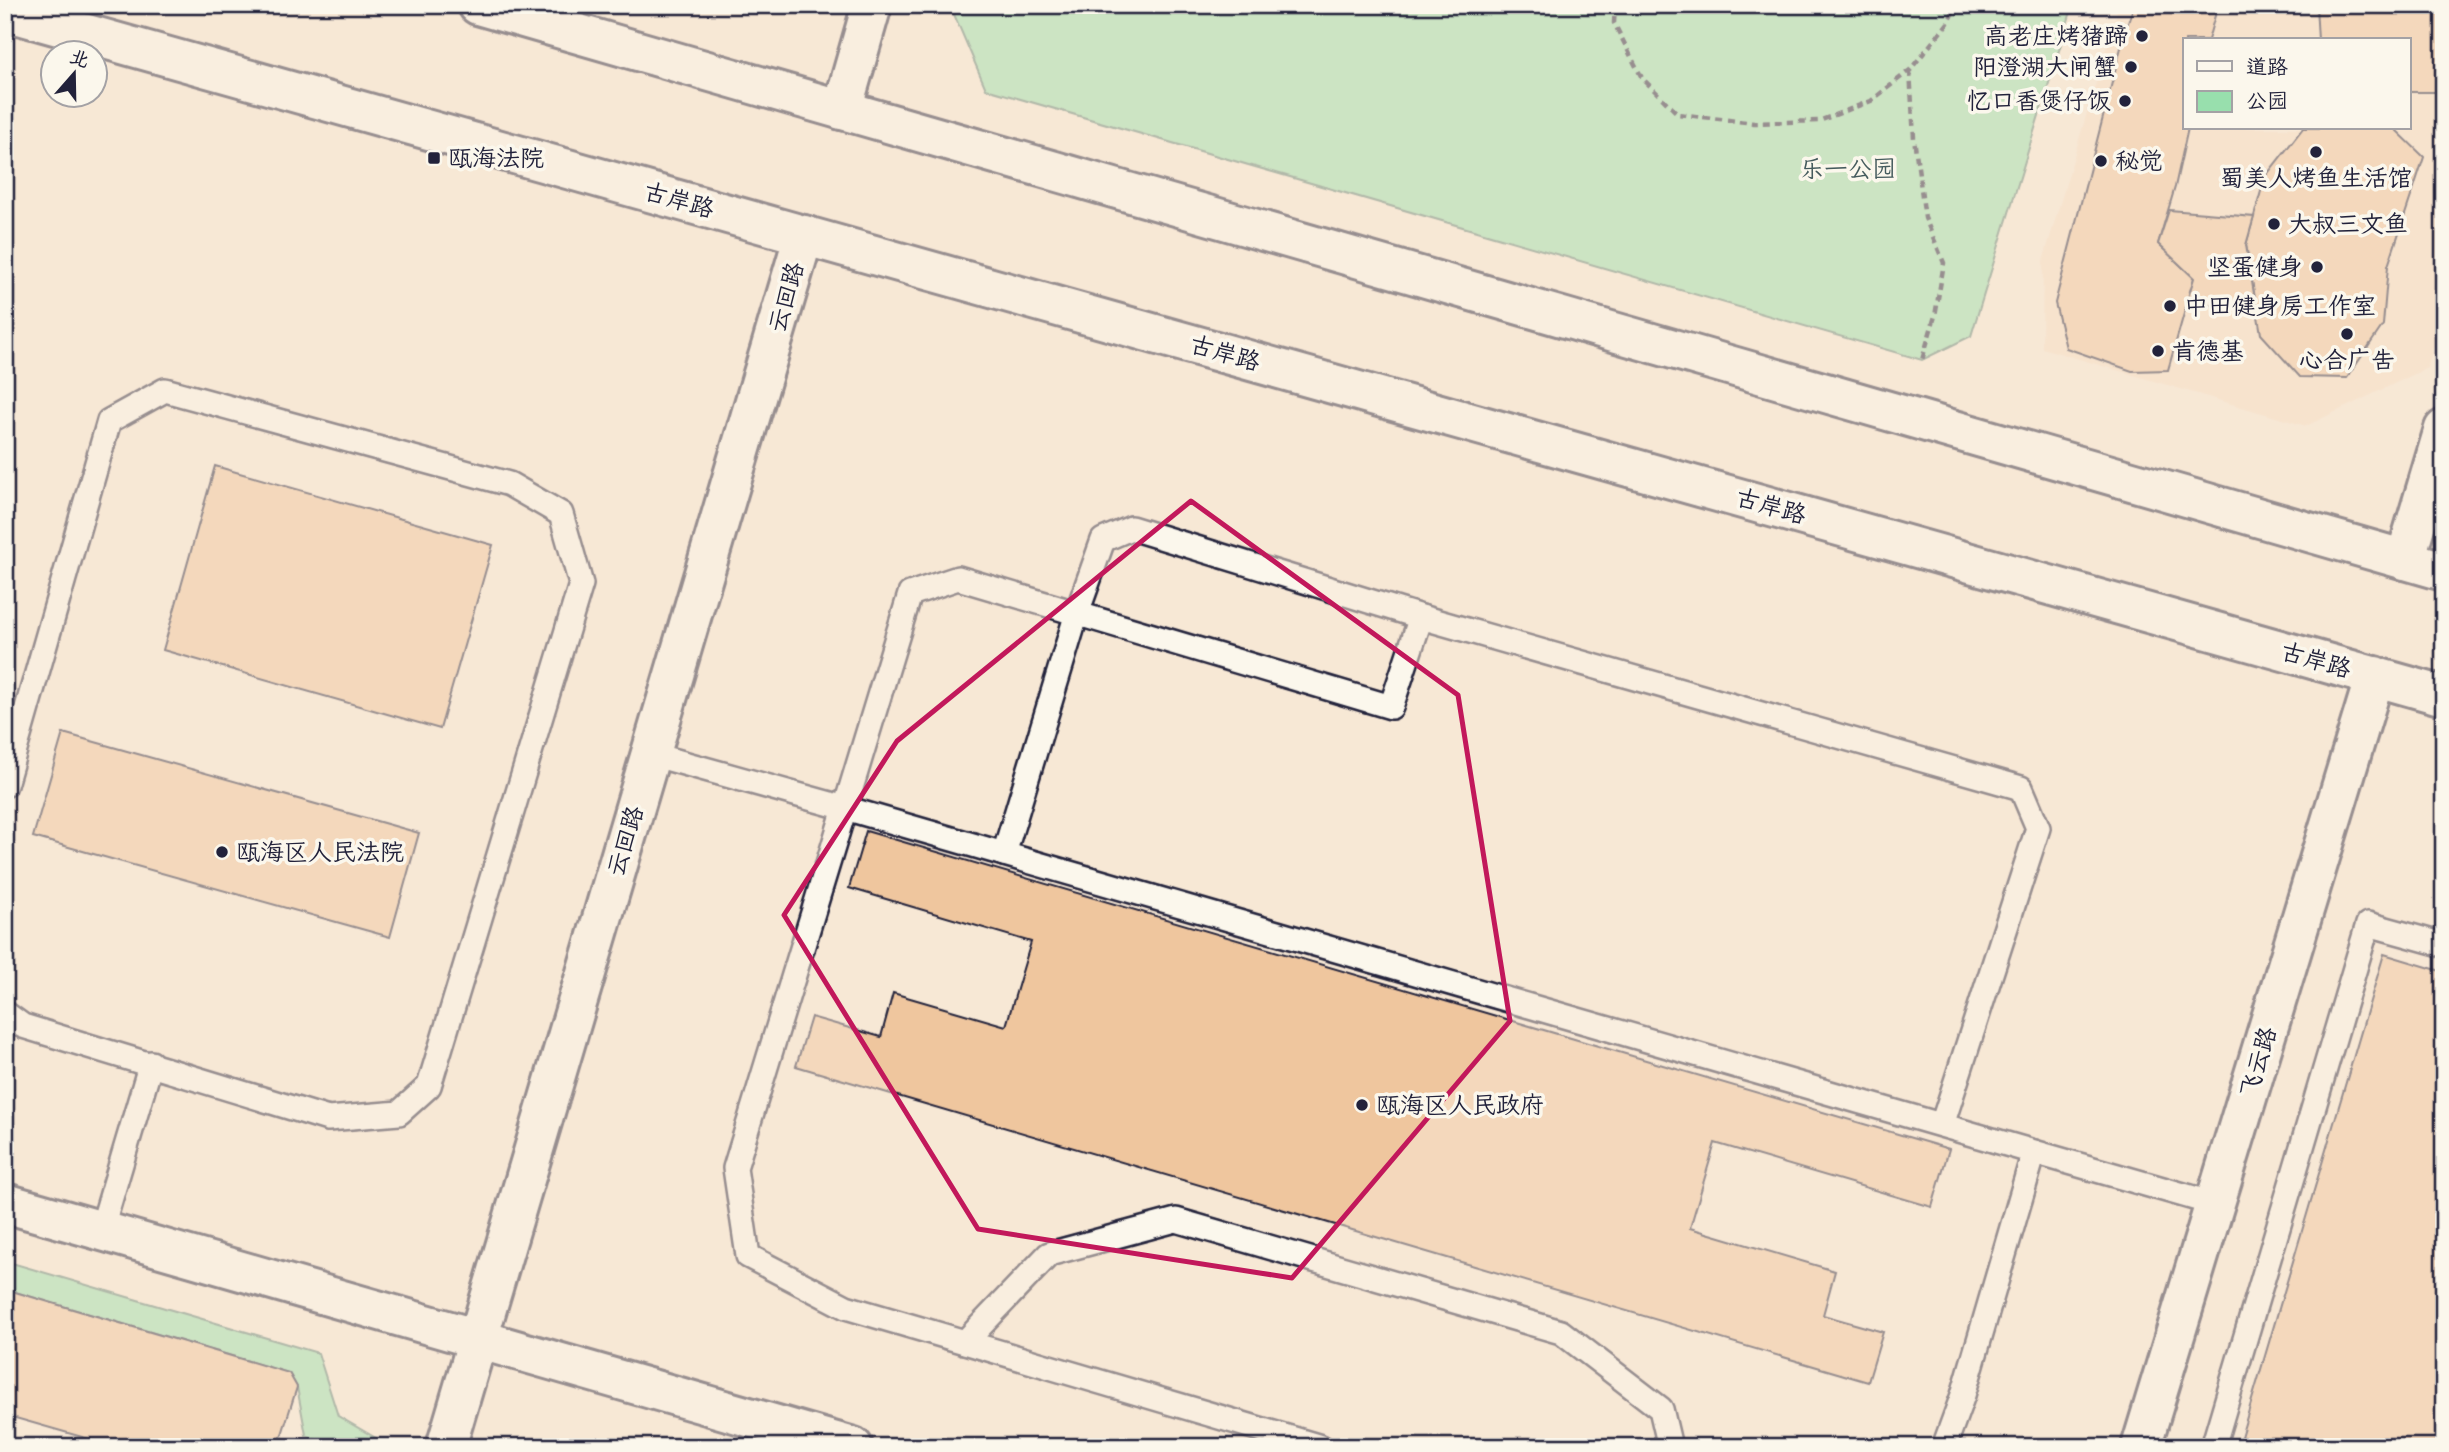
<svg xmlns="http://www.w3.org/2000/svg" width="2449" height="1452" font-family="'Indie Flower','LXGW WenKai TC',sans-serif">
<style>
.built{fill:#f5dec4;fill-rule:evenodd}
.green{fill:#98dfad;stroke:#5d8074;stroke-width:2}
.building{fill:#efc69e;stroke:#22223b;stroke-width:2}
.lines{fill:none;stroke-linecap:round;stroke-linejoin:round}
.lane-casing{stroke:#22223b;stroke-width:28}
.street-casing{stroke:#22223b;stroke-width:44}
.secondary-casing{stroke:#22223b;stroke-width:44}
.path{stroke:#22223b;stroke-width:4.5;stroke-dasharray:7 5;stroke-linecap:butt}
.lane{stroke:#fbf7ec;stroke-width:23}
.street{stroke:#fbf7ec;stroke-width:38}
.secondary{stroke:#fbf7ec;stroke-width:38}
.marked{fill:none;stroke:#c2185b;stroke-width:5;stroke-linejoin:round}
.poi-dot{fill:#22223b;stroke:#fbf7ec;stroke-width:2.5}
.labels{text-anchor:middle;stroke-width:7;stroke-linejoin:round;paint-order:stroke}
.poi-label{font-size:24px;fill:#22223b;stroke:#fbf7ec;text-anchor:start}
.park-label{font-size:24px;fill:#455b5d;stroke:#fbf7ec}
.street-label{font-size:24px;fill:#22223b;stroke:#fbf7ec}
</style>
<rect width="100%" height="100%" fill="#f7e8d5"/>
<filter id="ink" filterUnits="userSpaceOnUse"><feTurbulence type="fractalNoise" baseFrequency=".0143" numOctaves="2"/><feDisplacementMap in="SourceGraphic" scale="14" xChannelSelector="R" yChannelSelector="G"/><feConvolveMatrix kernelMatrix="1 2 1 2 8 2 1 2 1" color-interpolation-filters="sRGB"/></filter>
<g filter="url(#ink)">
<path class="built" d="M2119,5H2444V312L2427,368L2306,426L2042,348L2043,261ZM2185,40H2409V128H2185Z"/>
<g class="green">
<polygon points="950,5 2073,5 1971,336 1922,360 986,89"/>
<polygon points="5,1261 318,1353 338,1416 381,1441 380,1447 331,1447 306,1435 297,1387 289,1373 5,1289"/>
</g>
<g class="building">
<polygon points="2134,5 2218,5 2208,40 2185,40 2185,128 2188,128 2175,187 2158,244 2194,278 2168,370 2132,371 2066,348 2055,303 2125,32"/>
<polygon points="2316,5 2444,5 2444,73 2440,92 2409,92 2409,40 2318,40"/>
<polygon points="2303,128 2394,128 2424,157 2388,266 2383,325 2347,378 2300,377 2261,334 2246,245 2265,177"/>
<polygon points="2169,210 2254,217 2246,245 2256,306 2186,304 2194,278 2158,244"/>
<polygon points="215,466 493,545 440,729 163,650"/>
<polygon points="63,733 419,833 390,937 33,837"/>
<polygon points="866,831 1949,1149 1932,1207 1715,1143 1690,1228 1835,1271 1823,1315 1883,1332 1868,1382 796,1066 811,1017 881,1037 893,993 1006,1026 1031,942 849,888"/>
<polygon points="2384,954 2444,972 2444,1447 2238,1447"/>
<polygon points="5,1289 289,1373 297,1387 278,1447 117,1447 5,1415"/>
</g>
<g class="lines">
<defs>
<g id="lane">
<polyline points="651,754 845,808 735,1168 748,1256 846,1307 1321,1447"/>
<polyline points="5,785 109,421 165,390 509,484 561,514 581,584 429,1086 399,1113 328,1119 23,1026 5,1013"/>
<polyline points="1004,854 1077,613 1103,540 1131,528 1421,617"/>
<polyline points="1942,1125 2038,828 2021,788 1421,617 1391,707 958,578 910,594 845,808 2034,1152"/>
<polyline points="101,1231 151,1063"/>
<polyline points="965,1342 1049,1254 1176,1220 1561,1332 1661,1409 1670,1447"/>
<polyline points="1944,1447 1963,1395 2034,1152 2215,1204"/>
<polyline points="2213,1447 2368,924 2444,945"/>
</g>
<g id="street">
<polyline points="842,110 872,5"/>
<polyline points="5,1203 853,1447"/>
<polyline points="446,1447 804,235"/>
<polyline points="2141,1447 2375,676"/>
</g>
<g id="secondary">
<polyline points="478,5 2444,571"/>
<polyline points="5,11 2444,696"/>
<polyline points="2405,560 2444,429"/>
</g>
</defs>
<use href="#lane" class="lane-casing"/>
<use href="#street" class="street-casing"/>
<use href="#secondary" class="secondary-casing"/>
<g class="path">
<polyline points="1615,5 1614,23 1642,78 1678,114 1754,123 1819,121 1871,101 1910,70 1948,23 1956,5"/>
<polyline points="1910,71 1914,138 1925,218 1944,263 1935,316 1922,360"/>
</g>
<use href="#lane" class="lane"/>
<use href="#street" class="street"/>
<use href="#secondary" class="secondary"/>
</g>
</g>
<path d="M0 0H2449V1452H0ZM1191,501L1458,695L1510,1021L1292,1278L978,1229L784,915L897,741Z" fill="#f7e8d5" fill-opacity=".55" fill-rule="evenodd"/>
<path class="marked" d="M1191,501L1458,695L1510,1021L1292,1278L978,1229L784,915L897,741Z"/>
<g class="poi-dot">
<circle cx="2142" cy="36" r="7"/>
<circle cx="2131" cy="67" r="7"/>
<circle cx="2125" cy="101" r="7"/>
<circle cx="2316" cy="152" r="7"/>
<rect x="427" y="151" width="14" height="14" rx="3.5"/>
<circle cx="2101" cy="161" r="7"/>
<circle cx="2274" cy="224" r="7"/>
<circle cx="2317" cy="267" r="7"/>
<circle cx="2170" cy="306" r="7"/>
<circle cx="2347" cy="334" r="7"/>
<circle cx="2158" cy="351" r="7"/>
<circle cx="222" cy="852" r="7"/>
<circle cx="1362" cy="1105" r="7"/>
</g>
<g class="labels">
<g class="poi-label">
<text x="2128" y="44" text-anchor="end">高老庄烤猪蹄</text>
<text x="2117" y="75" text-anchor="end">阳澄湖大闸蟹</text>
<text x="2111" y="109" text-anchor="end">忆口香煲仔饭</text>
<text x="448" y="166">瓯海法院</text>
<text x="2115" y="169">秘觉</text>
<text x="2316" y="186" text-anchor="middle">蜀美人烤鱼生活馆</text>
<text x="2288" y="232">大叔三文鱼</text>
<text x="2303" y="275" text-anchor="end">坚蛋健身</text>
<text x="2184" y="314">中田健身房工作室</text>
<text x="2172" y="359">肯德基</text>
<text x="2347" y="368" text-anchor="middle">心合广告</text>
<text x="236" y="860">瓯海区人民法院</text>
<text x="1376" y="1113">瓯海区人民政府</text>
</g>
<g class="park-label">
<text x="1848" y="177">乐一公园</text>
</g>
<g class="street-label">
<text transform="translate(679 200) rotate(16)" y="8">古岸路</text>
<text transform="translate(786 297) rotate(-74)" y="8">云回路</text>
<text transform="translate(1225 353) rotate(16)" y="8">古岸路</text>
<text transform="translate(1771 506) rotate(16)" y="8">古岸路</text>
<text transform="translate(2316 660) rotate(16)" y="8">古岸路</text>
<text transform="translate(625 841) rotate(-73)" y="8">云回路</text>
<text transform="translate(2258 1062) rotate(-73)" y="8">飞云路</text>
</g>
</g>
<rect width="2449" height="1452" fill="none" stroke="#fbf7ec" stroke-width="28"/>
<rect x="14" y="14" width="2421" height="1424" fill="none" stroke="#22223b" stroke-width="2.5" filter="url(#ink)"/>
<rect x="2183" y="38" width="228" height="91" fill="#fbf7ec" stroke="#a4a2a5" stroke-width="2"/>
<rect x="2197" y="61" width="35" height="10" fill="#fbf7ec" stroke="#a4a2a5" stroke-width="2"/>
<text x="2246" y="74" font-size="21" fill="#22223b">道路</text>
<rect x="2197" y="91" width="35" height="21" fill="#98dfad" stroke="#a4a2a5" stroke-width="2"/>
<text x="2246" y="108" font-size="21" fill="#22223b">公园</text>
<g transform="translate(74 74) rotate(20)"><circle r="33" fill="#fbf7ec" stroke="#a4a2a5" stroke-width="2"/>
<path d="M0-5L12 26L0 18L-12 26Z" fill="#22223b"/>
<text y="-10" font-size="19" font-weight="bold" text-anchor="middle" fill="#22223b">北</text>
</g>
</svg>
